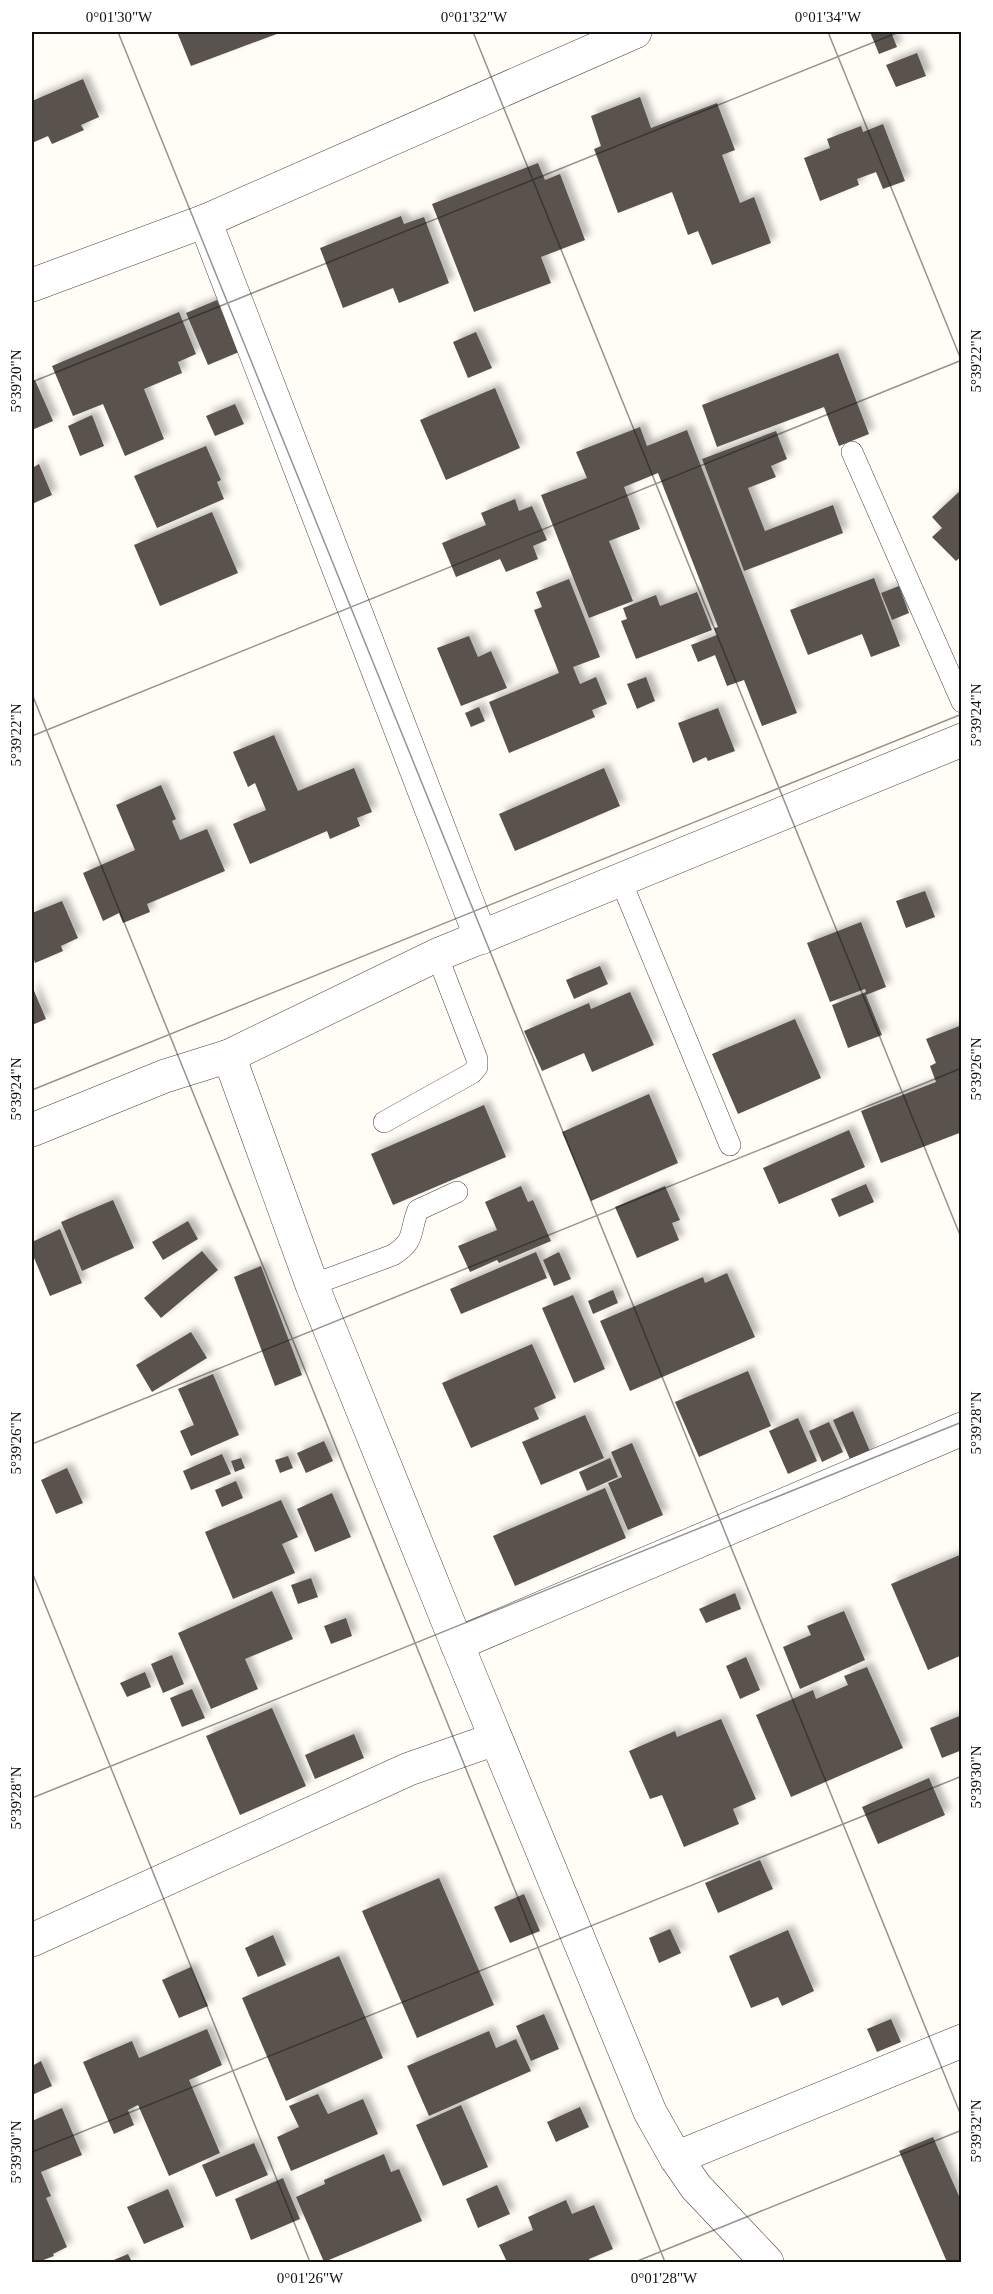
<svg xmlns="http://www.w3.org/2000/svg" width="993" height="2294" font-family="Georgia,serif">
<style>
.building{fill:#5a524d;filter:url(#shadow)}
.lines{fill:none;stroke-linecap:round;stroke-linejoin:round}
.service-casing{stroke:#444;stroke-width:22}
.minor-casing{stroke:#444;stroke-width:34}
.service{stroke:#fff;stroke-width:21}
.minor{stroke:#fff;stroke-width:33}
.ticks{fill:none;stroke:#111;stroke-width:1.5;stroke-opacity:0.45}
.neatline{fill:none;stroke:#111;stroke-width:2}
.ticks-label{font-size:15px;text-anchor:middle;fill:#111}
</style>
<defs>
<filter id="shadow"><feDropShadow dx="5.5" dy="-5.5" stdDeviation="3" flood-color="#0004"/></filter>
</defs>
<rect width="100%" height="100%" fill="#fffdf5"/>
<g class="building">
<polygon points="177,32 282,32 191,66"/>
<polygon points="870,32 891,32 897,47 879,54"/>
<polygon points="917,53 926,76 896,87 886,65"/>
<polygon points="83,79 99,117 81,125 84,130 52,144 48,136 32,143 32,101"/>
<polygon points="640,97 651,128 717,103 735,150 722,155 740,203 754,197 771,243 712,265 698,231 688,235 672,192 618,213 594,149 601,146 591,116"/>
<polygon points="883,124 905,181 883,189 876,172 857,179 859,185 820,201 804,158 830,148 827,139 861,126 863,132"/>
<polygon points="538,163 545,180 560,174 585,240 541,257 551,283 474,312 432,204"/>
<polygon points="401,216 404,224 424,217 449,283 399,303 393,288 343,308 320,248"/>
<polygon points="217,300 239,352 208,365 186,313"/>
<polygon points="179,312 196,354 178,362 182,373 144,389 164,439 125,456 103,404 73,416 52,366"/>
<polygon points="476,332 492,368 468,378 453,342"/>
<polygon points="838,353 869,434 839,446 824,407 717,447 702,405"/>
<polygon points="35,380 53,421 32,430 32,382"/>
<polygon points="495,388 520,448 446,480 420,420"/>
<polygon points="235,404 244,424 215,436 206,416"/>
<polygon points="92,415 104,446 80,456 68,426"/>
<polygon points="640,427 647,446 687,430 797,713 762,726 744,680 727,686 715,655 698,662 691,645 717,635 714,628 718,627 658,473 624,487 640,529 609,541 633,601 589,618 541,495 587,478 576,452"/>
<polygon points="776,431 787,459 771,466 776,477 748,488 765,531 833,505 843,533 744,571 702,459"/>
<polygon points="206,446 221,480 217,482 224,499 157,528 134,476"/>
<polygon points="39,464 52,495 32,504 32,468"/>
<polygon points="962,489 962,556 956,561 932,537 942,528 932,517"/>
<polygon points="515,499 519,511 532,506 547,540 533,546 538,559 506,572 500,559 456,577 442,543 486,525 481,513"/>
<polygon points="212,512 238,573 160,606 134,545"/>
<polygon points="874,578 900,646 871,657 862,634 808,655 790,610"/>
<polygon points="569,579 600,657 573,667 580,684 596,677 607,704 592,710 595,717 509,753 489,702 559,673 534,610 542,607 536,592"/>
<polygon points="899,586 909,613 892,620 881,593"/>
<polygon points="697,592 712,630 636,659 621,621 627,619 623,608 656,595 660,606"/>
<polygon points="469,636 478,657 491,651 507,688 461,706 437,648"/>
<polygon points="646,677 655,701 637,709 627,684"/>
<polygon points="479,707 485,721 471,727 465,713"/>
<polygon points="718,708 735,751 708,761 706,757 693,763 678,723"/>
<polygon points="274,735 298,791 354,768 372,812 357,818 360,826 330,839 327,831 250,864 233,824 266,810 255,783 248,787 233,752"/>
<polygon points="604,768 620,806 515,851 499,814"/>
<polygon points="161,785 176,819 172,821 180,840 207,829 225,871 147,904 150,912 123,923 119,913 103,921 83,873 135,850 116,805"/>
<polygon points="925,891 935,917 906,928 896,901"/>
<polygon points="62,901 78,938 61,946 63,951 35,963 34,960 32,962 32,913"/>
<polygon points="861,922 886,987 866,995 882,1035 848,1048 832,1005 866,992 865,989 830,1002 807,943"/>
<polygon points="600,966 608,984 574,999 566,980"/>
<polygon points="32,986 46,1019 32,1025"/>
<polygon points="630,992 654,1045 592,1072 584,1053 542,1071 524,1031 589,1003 591,1009"/>
<polygon points="795,1019 821,1078 738,1114 712,1054"/>
<polygon points="962,1025 962,1132 881,1163 861,1111 936,1082 930,1066 936,1063 926,1039"/>
<polygon points="649,1094 678,1163 591,1201 562,1132"/>
<polygon points="484,1105 506,1157 393,1205 371,1154"/>
<polygon points="849,1130 865,1167 779,1204 763,1168"/>
<polygon points="866,1184 874,1202 839,1217 831,1199"/>
<polygon points="521,1186 528,1202 533,1200 551,1241 499,1263 497,1260 470,1272 458,1246 497,1230 485,1202"/>
<polygon points="665,1186 680,1220 672,1223 679,1240 637,1258 615,1207"/>
<polygon points="113,1200 134,1248 82,1271 61,1222"/>
<polygon points="188,1221 198,1239 163,1260 152,1242"/>
<polygon points="60,1229 82,1283 50,1296 32,1253 32,1242"/>
<polygon points="202,1251 218,1270 161,1318 144,1298"/>
<polygon points="536,1252 547,1278 461,1314 450,1289"/>
<polygon points="559,1252 571,1279 554,1286 543,1260"/>
<polygon points="261,1266 302,1375 275,1386 234,1277"/>
<polygon points="727,1273 755,1337 630,1391 600,1321 703,1277 705,1283"/>
<polygon points="613,1290 618,1303 593,1314 588,1301"/>
<polygon points="573,1295 605,1369 574,1383 542,1308"/>
<polygon points="191,1332 207,1358 152,1392 136,1365"/>
<polygon points="532,1344 556,1398 534,1408 539,1419 471,1448 442,1383"/>
<polygon points="748,1371 771,1426 699,1457 675,1402"/>
<polygon points="213,1374 239,1435 191,1456 180,1431 194,1425 178,1389"/>
<polygon points="853,1411 872,1456 852,1464 833,1420"/>
<polygon points="585,1415 604,1458 541,1485 522,1442"/>
<polygon points="798,1418 817,1461 788,1474 769,1431"/>
<polygon points="829,1422 843,1452 822,1462 809,1431"/>
<polygon points="324,1441 333,1461 306,1473 297,1453"/>
<polygon points="632,1443 663,1515 628,1530 608,1483 622,1477 611,1452"/>
<polygon points="222,1454 231,1474 191,1490 183,1471"/>
<polygon points="288,1456 293,1468 280,1473 275,1460"/>
<polygon points="241,1458 245,1468 235,1472 231,1461"/>
<polygon points="610,1458 618,1477 587,1491 579,1472"/>
<polygon points="67,1468 83,1503 56,1514 41,1480"/>
<polygon points="236,1481 243,1498 222,1507 215,1490"/>
<polygon points="605,1488 626,1538 515,1586 493,1536"/>
<polygon points="332,1493 351,1537 315,1552 297,1509"/>
<polygon points="281,1500 298,1537 282,1544 295,1573 233,1599 205,1532"/>
<polygon points="962,1554 962,1655 928,1670 891,1584"/>
<polygon points="311,1578 318,1597 298,1604 291,1585"/>
<polygon points="272,1591 293,1639 245,1659 258,1689 211,1709 178,1633"/>
<polygon points="735,1593 741,1609 706,1623 699,1609"/>
<polygon points="844,1611 865,1660 800,1689 783,1647 811,1635 807,1626"/>
<polygon points="346,1618 352,1636 331,1644 324,1626"/>
<polygon points="172,1655 184,1684 163,1693 151,1664"/>
<polygon points="746,1657 760,1690 740,1699 726,1666"/>
<polygon points="867,1667 903,1748 791,1797 756,1715 813,1690 816,1699 848,1685 844,1676"/>
<polygon points="145,1672 151,1687 127,1697 120,1683"/>
<polygon points="192,1689 205,1718 182,1727 170,1698"/>
<polygon points="272,1708 306,1786 240,1815 206,1736"/>
<polygon points="962,1715 962,1750 942,1758 930,1728"/>
<polygon points="721,1719 756,1799 733,1809 739,1824 684,1847 662,1795 650,1799 629,1751 675,1731 677,1737"/>
<polygon points="354,1734 364,1758 315,1779 305,1755"/>
<polygon points="929,1778 945,1815 878,1844 862,1807"/>
<polygon points="760,1860 773,1889 718,1913 705,1883"/>
<polygon points="439,1878 494,2005 417,2038 362,1911"/>
<polygon points="524,1894 540,1931 510,1943 494,1907"/>
<polygon points="670,1929 681,1953 659,1963 649,1938"/>
<polygon points="788,1930 814,1991 782,2006 778,1997 751,2008 729,1956"/>
<polygon points="273,1935 286,1965 258,1977 245,1948"/>
<polygon points="339,1956 383,2058 286,2101 242,1998"/>
<polygon points="191,1967 208,2006 179,2018 162,1980"/>
<polygon points="544,2014 559,2049 531,2061 516,2026"/>
<polygon points="891,2019 901,2042 877,2052 867,2029"/>
<polygon points="207,2029 222,2065 189,2080 220,2153 169,2176 138,2105 128,2110 134,2125 114,2134 83,2062 132,2041 139,2058"/>
<polygon points="489,2031 496,2048 516,2039 531,2071 429,2116 407,2066"/>
<polygon points="41,2061 52,2086 32,2095 32,2066"/>
<polygon points="318,2094 328,2114 363,2099 378,2134 291,2171 277,2137 299,2127 289,2106"/>
<polygon points="461,2105 488,2167 443,2186 416,2125"/>
<polygon points="580,2107 589,2127 556,2142 547,2122"/>
<polygon points="62,2108 82,2155 41,2172 51,2196 46,2198 67,2247 53,2254 54,2256 38,2262 32,2262 32,2121"/>
<polygon points="933,2137 962,2203 962,2261 959,2262 947,2262 899,2151"/>
<polygon points="254,2143 268,2175 216,2197 202,2165"/>
<polygon points="384,2154 391,2172 399,2169 422,2221 324,2262 296,2197 325,2184 324,2180"/>
<polygon points="283,2178 300,2219 251,2240 235,2199"/>
<polygon points="497,2185 510,2214 478,2228 466,2199"/>
<polygon points="168,2189 184,2227 144,2244 127,2207"/>
<polygon points="566,2200 572,2214 594,2205 613,2249 589,2259 590,2262 507,2262 499,2245 533,2230 528,2217"/>
<polygon points="128,2254 132,2262 109,2262"/>
</g>
<g class="lines">
<defs>
<g id="service">
<polyline points="852,452 962,702"/>
<polyline points="621,881 730,1145"/>
<polyline points="384,1122 472,1073 477,1067 477,1059 437,955"/>
<path d="M312,1285L393,1255C416,1241 409,1232 418,1210L457,1192"/>
</g>
<g id="minor">
<polyline points="205,221 635,32"/>
<polyline points="32,285 205,221 481,938"/>
<polyline points="229,1056 312,1285 457,1644 650,2112 676,2158 696,2187 767,2262"/>
<polyline points="32,1130 165,1076 229,1056 437,955 962,740"/>
<polyline points="457,1644 962,1429"/>
<polyline points="32,1940 409,1769 495,1739"/>
<polyline points="676,2158 962,2041"/>
</g>
</defs>
<use href="#service" class="service-casing"/>
<use href="#minor" class="minor-casing"/>
<use href="#service" class="service"/>
<use href="#minor" class="minor"/>
</g>
<path class="ticks" d="M118,32L962,2118M473,32L962,1240M828,32L962,362M32,382L899,32M32,694L665,2262M32,736L962,360M32,1090L962,714M32,1444L962,1068M32,1572L310,2262M32,1798L962,1422M32,2152L962,1776M635,2262L962,2130"/>
<rect width="993" height="2294" fill="none" stroke="#ffffff" stroke-width="66"/>
<rect x="33" y="33" width="927" height="2228" class="neatline"/>
<g class="ticks-label">
<text x="119" y="22">0°01'30"W</text>
<text x="474" y="22">0°01'32"W</text>
<text x="828" y="22">0°01'34"W</text>
<text transform="translate(976 361) rotate(-90)" y="5">5°39'22"N</text>
<text transform="translate(16 381) rotate(-90)" y="5">5°39'20"N</text>
<text transform="translate(976 715) rotate(-90)" y="5">5°39'24"N</text>
<text transform="translate(16 735) rotate(-90)" y="5">5°39'22"N</text>
<text transform="translate(976 1069) rotate(-90)" y="5">5°39'26"N</text>
<text transform="translate(16 1089) rotate(-90)" y="5">5°39'24"N</text>
<text transform="translate(976 1423) rotate(-90)" y="5">5°39'28"N</text>
<text transform="translate(16 1443) rotate(-90)" y="5">5°39'26"N</text>
<text transform="translate(976 1777) rotate(-90)" y="5">5°39'30"N</text>
<text transform="translate(16 1798) rotate(-90)" y="5">5°39'28"N</text>
<text transform="translate(976 2131) rotate(-90)" y="5">5°39'32"N</text>
<text transform="translate(16 2152) rotate(-90)" y="5">5°39'30"N</text>
<text x="310" y="2283">0°01'26"W</text>
<text x="664" y="2283">0°01'28"W</text>
</g>
</svg>
